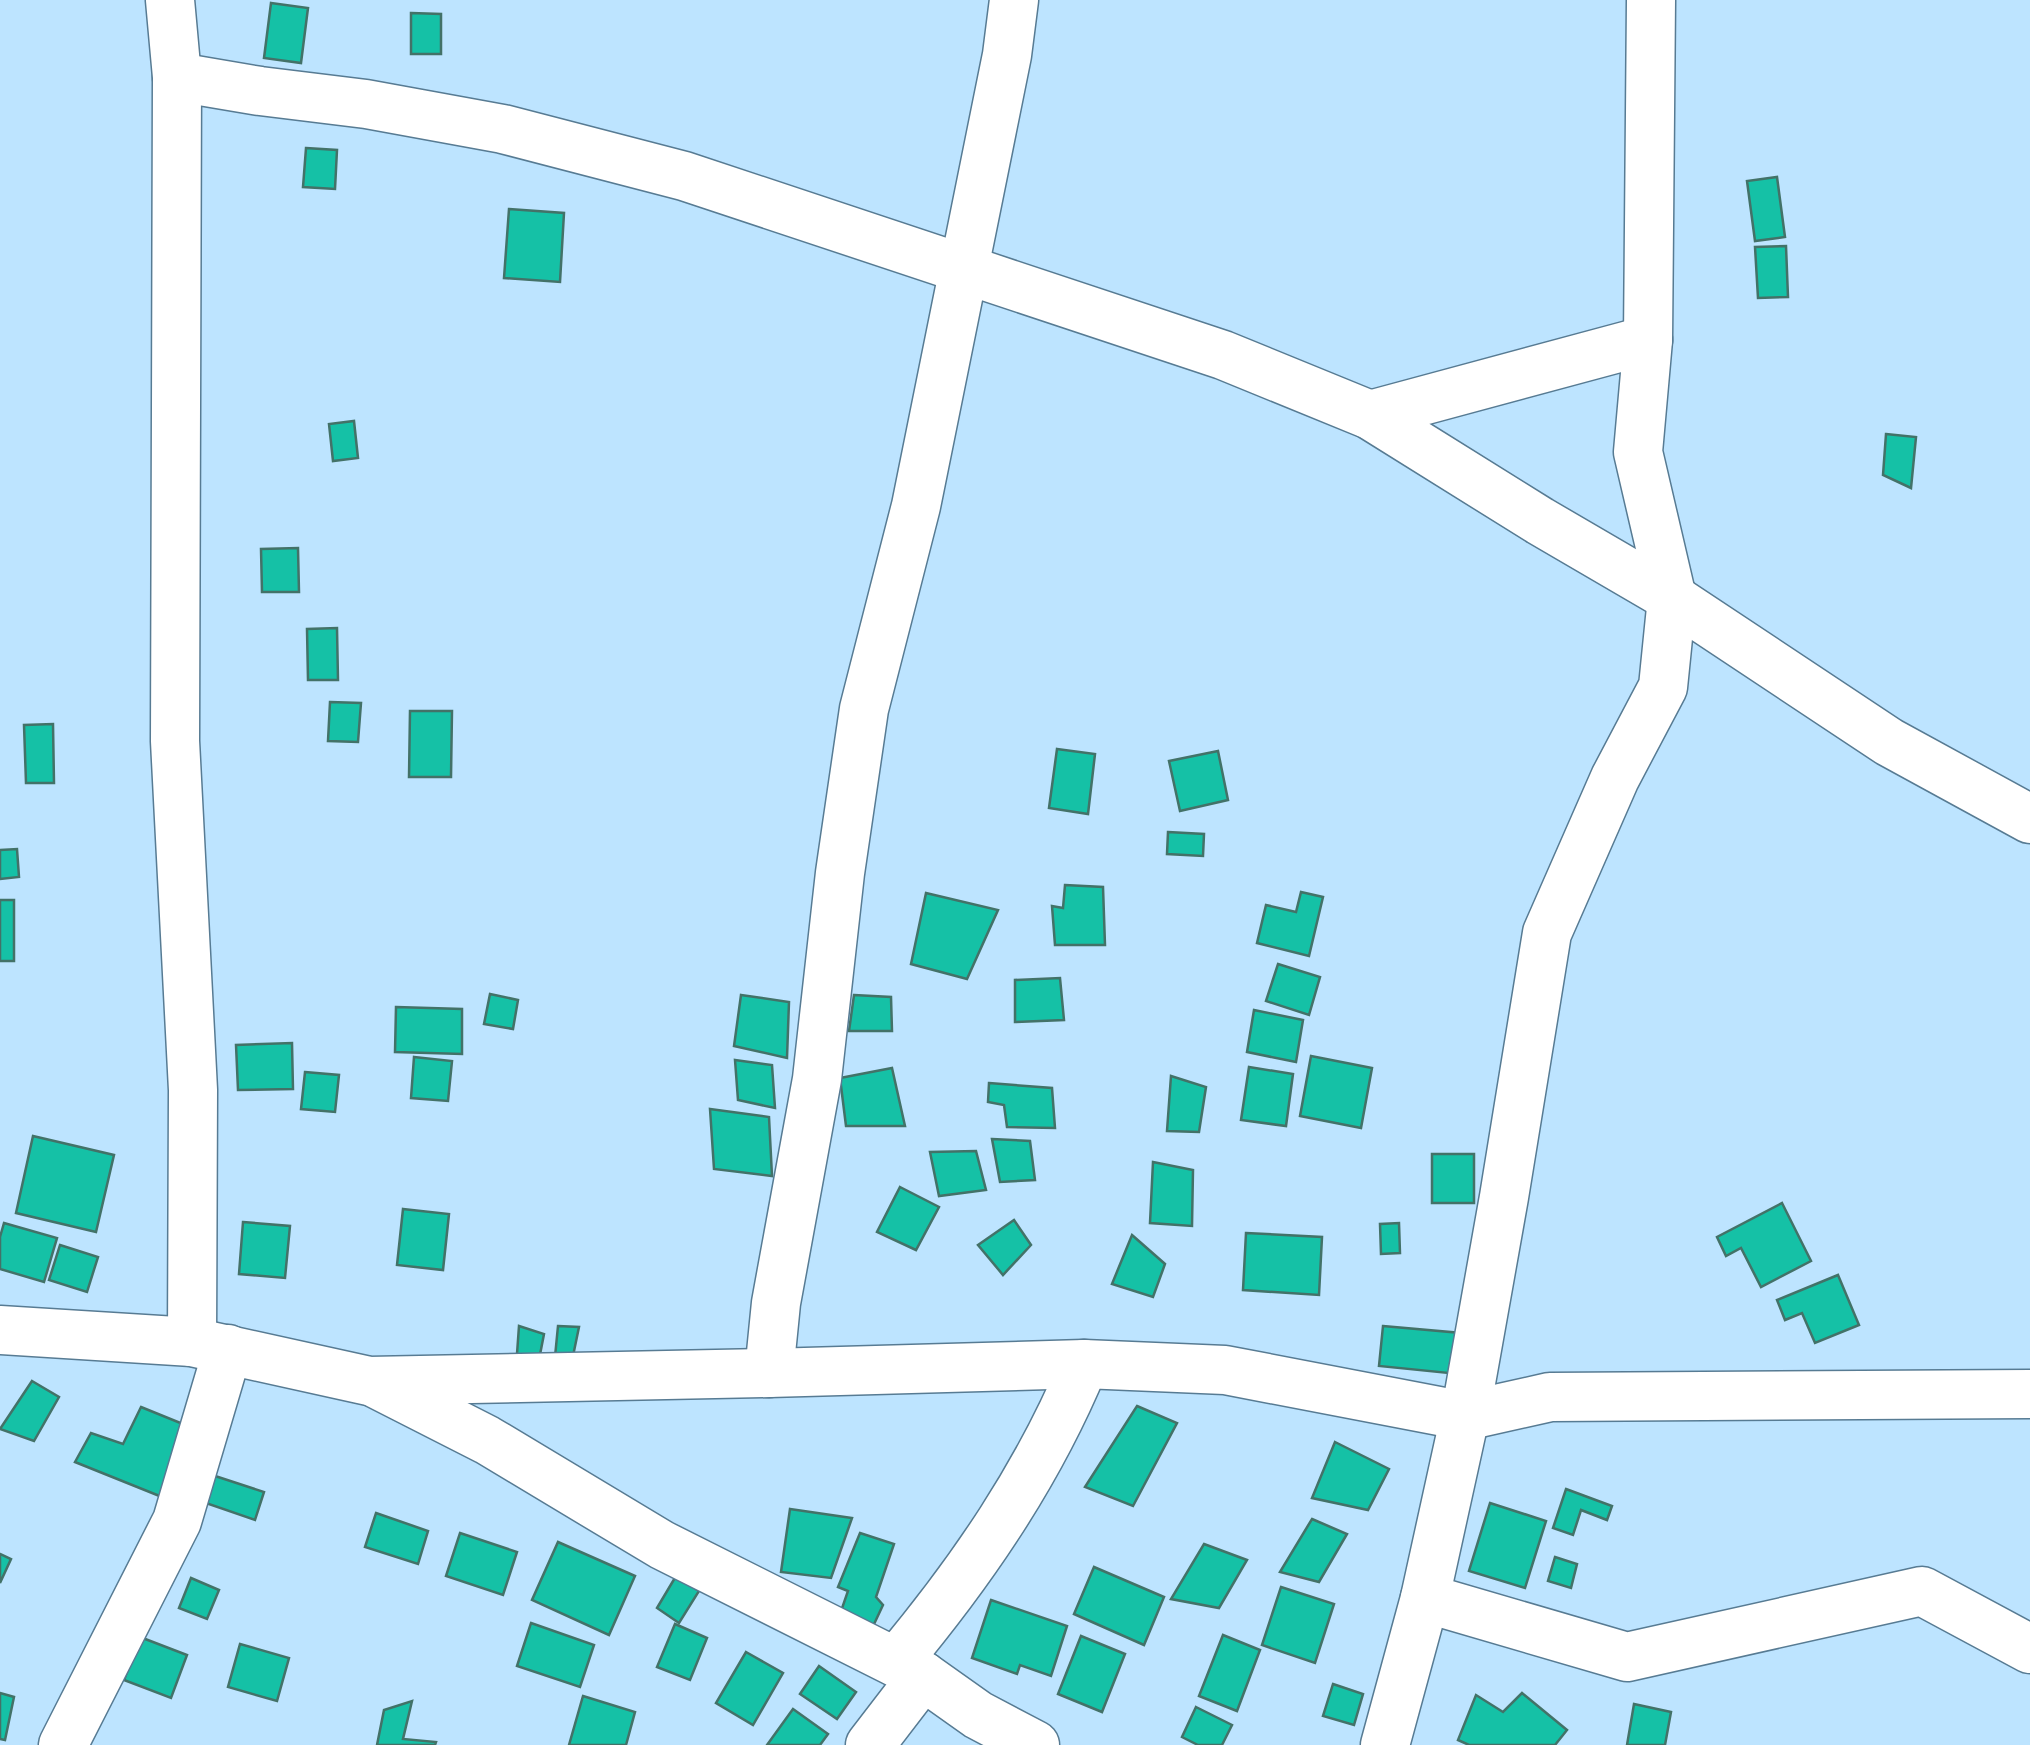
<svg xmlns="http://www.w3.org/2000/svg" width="2030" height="1745" font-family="Overpass,sans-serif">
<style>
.building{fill:#15c1a6;stroke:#437268;stroke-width:2.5}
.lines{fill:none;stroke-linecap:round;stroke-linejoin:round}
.minor-casing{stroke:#577b93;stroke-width:51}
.minor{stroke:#fff;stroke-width:48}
</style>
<rect width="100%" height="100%" fill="#bde4ff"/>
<g class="building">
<polygon points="271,3 308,8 301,63 264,58"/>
<polygon points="411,13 441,14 441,54 411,54"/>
<polygon points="306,148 337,150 335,189 303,187"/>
<polygon points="1777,177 1785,237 1755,241 1747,181"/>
<polygon points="509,209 564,213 560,282 504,278"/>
<polygon points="1786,246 1788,297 1758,298 1755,247"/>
<polygon points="354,421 358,458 333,461 329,424"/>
<polygon points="1886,434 1916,437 1911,488 1883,475"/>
<polygon points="298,548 299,592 262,592 261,549"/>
<polygon points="337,628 338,680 308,680 307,629"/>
<polygon points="330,702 361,703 358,742 328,741"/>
<polygon points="410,711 452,711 451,777 409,777"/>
<polygon points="53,724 54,783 26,783 24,725"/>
<polygon points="1057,749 1095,754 1088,814 1049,808"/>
<polygon points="1218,751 1228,800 1180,811 1169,761"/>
<polygon points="1168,832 1204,834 1203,856 1167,854"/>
<polygon points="17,849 19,877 0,879 0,850"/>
<polygon points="1065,885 1103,887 1105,945 1055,945 1052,906 1063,908"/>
<polygon points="1301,892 1323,897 1309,956 1257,943 1266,905 1296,912"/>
<polygon points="926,893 998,910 967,979 911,964"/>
<rect x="0" y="900" width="14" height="61"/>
<polygon points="1278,964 1320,977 1309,1015 1266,1001"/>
<polygon points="1060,978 1064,1020 1015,1022 1015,980"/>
<polygon points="490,994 518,1000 513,1029 484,1024"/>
<polygon points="741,995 789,1002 787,1058 734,1046"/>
<polygon points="854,995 891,997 892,1031 849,1031"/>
<polygon points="396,1007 462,1009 462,1054 395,1052"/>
<polygon points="1254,1010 1303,1020 1296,1062 1247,1052"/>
<polygon points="292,1043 293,1089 238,1090 236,1045"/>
<polygon points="1311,1056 1372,1068 1361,1128 1300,1116"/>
<polygon points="414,1057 452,1061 448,1101 411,1098"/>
<polygon points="735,1060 772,1065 775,1108 738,1100"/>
<polygon points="1249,1067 1293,1074 1286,1126 1241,1120"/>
<polygon points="892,1068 905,1126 846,1126 840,1078"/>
<polygon points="305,1072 339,1075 335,1112 301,1109"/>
<polygon points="1171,1076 1206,1087 1199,1132 1167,1131"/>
<polygon points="989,1083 1052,1088 1055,1128 1007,1127 1004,1105 988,1102"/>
<polygon points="710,1109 769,1117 772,1176 714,1169"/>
<polygon points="33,1136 114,1155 96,1232 16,1213"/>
<polygon points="992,1139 1030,1141 1035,1180 1000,1182"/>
<polygon points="976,1151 986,1190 939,1196 930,1152"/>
<rect x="1432" y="1154" width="42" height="49"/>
<polygon points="1153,1162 1193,1170 1192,1226 1150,1223"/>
<polygon points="900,1187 939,1207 916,1250 877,1232"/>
<polygon points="1782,1203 1811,1261 1761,1287 1741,1248 1726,1256 1717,1237"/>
<polygon points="403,1209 449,1214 443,1270 397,1265"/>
<polygon points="1014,1220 1031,1245 1003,1275 978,1245"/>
<polygon points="243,1222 290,1226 285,1278 239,1274"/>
<polygon points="4,1223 57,1238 44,1282 0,1269 0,1237"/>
<polygon points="1399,1223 1400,1253 1381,1254 1380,1224"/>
<polygon points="1246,1233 1322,1237 1319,1295 1243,1290"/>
<polygon points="1132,1235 1165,1264 1153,1297 1112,1284"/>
<polygon points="60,1245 98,1257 87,1292 49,1280"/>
<polygon points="1838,1275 1859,1325 1815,1343 1802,1313 1785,1320 1777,1300"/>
<polygon points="519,1326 544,1334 538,1365 516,1368"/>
<polygon points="558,1326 579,1327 573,1356 555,1357"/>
<polygon points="1383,1326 1461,1333 1458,1374 1379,1366"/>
<polygon points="32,1381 59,1397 34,1441 0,1429"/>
<polygon points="1137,1406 1177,1423 1133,1506 1085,1487"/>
<polygon points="141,1407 183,1424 162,1497 75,1462 91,1433 123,1444"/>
<polygon points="1335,1442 1389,1469 1368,1510 1312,1498"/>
<polygon points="209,1474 264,1492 255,1520 200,1501"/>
<polygon points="1566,1489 1612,1506 1607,1520 1581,1510 1573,1535 1553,1528"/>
<polygon points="1490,1503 1546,1521 1525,1588 1469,1571"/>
<polygon points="790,1509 852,1518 831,1578 781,1572"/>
<polygon points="376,1513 428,1531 418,1564 365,1547"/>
<polygon points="1312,1519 1347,1534 1319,1582 1280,1572"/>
<polygon points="460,1533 517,1552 503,1595 446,1576"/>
<polygon points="860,1533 894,1544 876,1597 883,1605 867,1639 839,1617 848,1591 838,1587"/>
<polygon points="558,1542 635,1576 609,1635 532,1600"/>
<polygon points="1204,1544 1247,1560 1219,1608 1171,1599"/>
<polygon points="0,1554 11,1559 0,1583"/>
<polygon points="1555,1557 1577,1564 1571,1588 1548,1581"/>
<polygon points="1094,1567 1164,1597 1144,1645 1074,1614"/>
<polygon points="676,1576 699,1591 679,1623 657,1608"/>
<polygon points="191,1578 219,1590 207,1619 179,1608"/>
<polygon points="1281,1587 1334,1604 1315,1663 1262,1645"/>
<polygon points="991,1600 1067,1626 1051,1676 1020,1665 1017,1674 972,1658"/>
<polygon points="531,1623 594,1645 580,1687 517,1666"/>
<polygon points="675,1624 707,1638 690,1680 657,1667"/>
<polygon points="1223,1635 1260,1650 1237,1711 1199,1696"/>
<polygon points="1081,1636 1125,1654 1102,1712 1058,1694"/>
<polygon points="140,1637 187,1655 171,1698 124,1680"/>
<polygon points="240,1644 289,1658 277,1701 228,1687"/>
<polygon points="746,1652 783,1673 753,1725 716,1703"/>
<polygon points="819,1666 856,1692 837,1719 800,1694"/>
<polygon points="1333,1684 1363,1694 1354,1725 1323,1716"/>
<polygon points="0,1693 14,1697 5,1740 0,1739"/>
<polygon points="1522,1693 1567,1730 1555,1745 1469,1745 1458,1740 1476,1695 1503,1712"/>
<polygon points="583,1696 635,1712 626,1745 569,1745"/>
<polygon points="412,1701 403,1739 436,1742 435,1745 377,1745 384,1710"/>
<polygon points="1634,1704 1671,1712 1665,1745 1627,1745"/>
<polygon points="1196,1707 1232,1725 1222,1745 1198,1745 1182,1737"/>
<polygon points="793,1709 828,1734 820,1745 767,1745"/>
</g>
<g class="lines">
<defs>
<g id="minor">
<polyline points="170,0 177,77 175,741 193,1090 192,1342"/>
<polyline points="177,77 260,91 366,104 503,129 684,176 1223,355 1370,415 1540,521 1672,598 1889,742 2030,819"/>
<polyline points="1370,415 1648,340"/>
<polyline points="0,1330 192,1342 369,1381 769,1373 1084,1364 1225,1370 1465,1416 1550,1397 2030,1394"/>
<polyline points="769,1373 776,1303 817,1079 840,873 864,709 916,506 1007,55 1014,0"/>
<polyline points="377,1384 487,1440 662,1545 923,1676 978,1715 1035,1745"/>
<polyline points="1425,1598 1627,1657 1922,1591 2030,1649"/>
<path d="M896,1662C972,1571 1038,1475 1084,1364"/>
<polyline points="63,1745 177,1521 228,1349"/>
<polyline points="870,1745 923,1676"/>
<polyline points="1385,1745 1425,1598 1465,1416 1504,1197 1547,933 1615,778 1663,687 1672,598 1638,452 1648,340 1651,0"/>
</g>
</defs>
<use href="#minor" class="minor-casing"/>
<use href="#minor" class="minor"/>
</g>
</svg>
